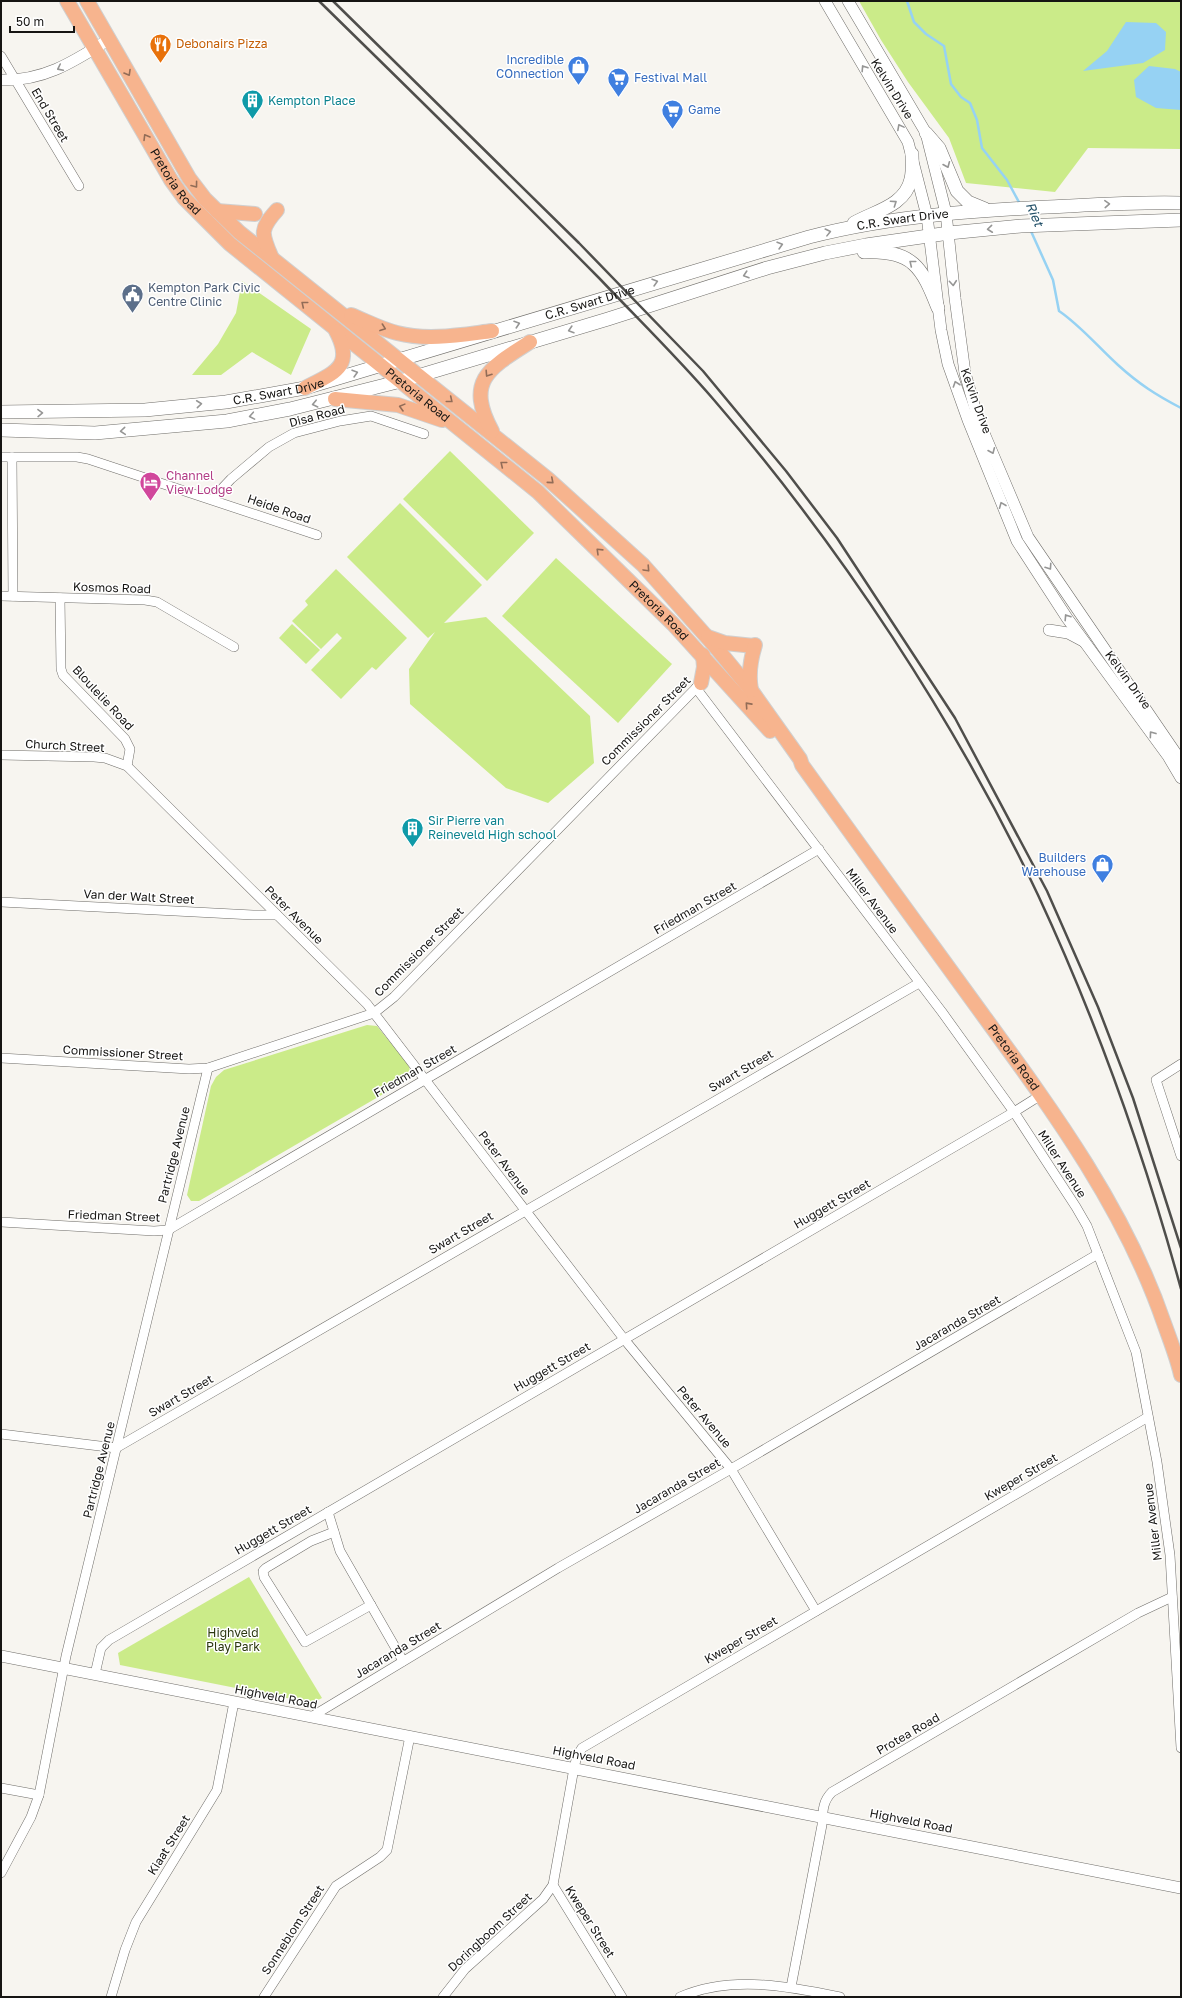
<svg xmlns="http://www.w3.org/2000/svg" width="1182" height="1998" font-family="'Golos Text',sans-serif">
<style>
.green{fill:#cbeb89}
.water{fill:#96d2f3}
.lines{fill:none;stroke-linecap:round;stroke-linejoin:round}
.stream{stroke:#96d2f3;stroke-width:2.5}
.minor-casing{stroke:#6f6d69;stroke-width:10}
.tertiary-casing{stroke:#6f6d69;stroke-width:12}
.secondary-casing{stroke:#6f6d69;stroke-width:14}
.primary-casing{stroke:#d0d0d0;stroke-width:16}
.minor{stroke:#fff;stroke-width:9}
.tertiary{stroke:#fff;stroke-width:11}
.secondary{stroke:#fff;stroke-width:13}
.primary{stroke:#f7b48e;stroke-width:14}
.rail{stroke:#4f4e4b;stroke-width:2.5}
.oneway{stroke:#969695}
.oneway2{stroke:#926c57}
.labels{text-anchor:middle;stroke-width:3;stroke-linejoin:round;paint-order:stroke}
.food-label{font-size:12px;fill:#c56008;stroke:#fff;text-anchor:start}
.shop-label{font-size:12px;fill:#366cbe;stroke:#fff;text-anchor:end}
.street-label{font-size:12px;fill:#161513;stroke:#fff}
.culture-label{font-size:12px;fill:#0d838f;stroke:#fff;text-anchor:start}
.service-label{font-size:12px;fill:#4e5e75;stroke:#fff;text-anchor:start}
.hotel-label{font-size:12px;fill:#b23c85;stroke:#fff;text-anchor:start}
.park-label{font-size:12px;fill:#2c3810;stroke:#fff}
.water-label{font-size:13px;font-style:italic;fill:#214f67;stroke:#fff}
</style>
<rect width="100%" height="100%" fill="#f7f5f0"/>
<g class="green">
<polygon points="859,1 1181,1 1181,149 1088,148 1055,192 966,183 949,138 908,82 881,40"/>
<polygon points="242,281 311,329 291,375 252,352 221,375 192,375 218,344 236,313"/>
<polygon points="450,451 534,533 487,581 403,499"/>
<polygon points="400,503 482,585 444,623 486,617 590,716 594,763 548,803 506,788 410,704 409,669 435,632 428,638 347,557"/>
<polygon points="556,558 672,664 618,723 502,616"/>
<polygon points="336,569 407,638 376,670 372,667 341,699 311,670 342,638 337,633 321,649 292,621 308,605 305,601"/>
<polygon points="292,624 320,650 306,664 279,638"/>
<polygon points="367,1025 377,1026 408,1064 410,1070 404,1082 199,1201 191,1201 187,1195 211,1086 216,1077 224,1070"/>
<polygon points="249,1577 322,1698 312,1703 120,1665 118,1653"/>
</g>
<g class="water">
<polygon points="1126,22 1156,23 1166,32 1165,50 1143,63 1083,71 1107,51"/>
<polygon points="1149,66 1175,69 1181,72 1181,110 1156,108 1136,97 1134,80"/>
</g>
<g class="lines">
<g class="stream">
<polyline points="907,1 914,22 926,34 944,46 951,84 961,97 970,103 977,120 982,148 1007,180 1020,204"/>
<path d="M1030,229L1053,280L1059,311C1081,326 1098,347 1118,365C1139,384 1156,395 1181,408"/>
</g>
<defs>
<g id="minor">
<polyline points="1,56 79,186"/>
<polyline points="1,457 77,457 88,459 317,535"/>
<polyline points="12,457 13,596"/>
<polyline points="212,499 231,479 269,447 294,433 340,421 371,416 424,434"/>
<polyline points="1,596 145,600 157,602 234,647"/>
<polyline points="60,598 61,669 63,675 125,739 130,749 127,766"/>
<polyline points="696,688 942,1012 1014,1112 1076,1207 1087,1226 1136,1352 1157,1462 1170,1555 1181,1748"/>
<polyline points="1,755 94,757 105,758 127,766 367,1004 624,1339 731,1469 816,1611"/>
<polyline points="1,902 253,915 277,915"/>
<polyline points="1,1058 189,1069 208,1068 374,1013 394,997 699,685"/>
<polyline points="1181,1064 1156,1080 1181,1156"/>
<polyline points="1,1222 154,1231 168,1230 819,849"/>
<polyline points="1,1434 116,1448 919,983"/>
<polyline points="328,1512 340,1551 403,1661"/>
<polyline points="334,1532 311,1541 266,1568 263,1571 264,1577 305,1642 371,1605"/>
<polyline points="95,1674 101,1648 109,1640 1014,1112 1041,1095"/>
<polyline points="311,1717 558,1568 731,1469 1098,1254"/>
<polyline points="1,1788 39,1795"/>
<polyline points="1,1873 31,1817 39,1795 66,1656 208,1068"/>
<polyline points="553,1885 622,1997"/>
<path d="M791,1987L822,1825C823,1812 822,1802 832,1792L1138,1613L1172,1597"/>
<polyline points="111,1997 125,1950 136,1922 217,1790 234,1702"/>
<polyline points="264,1997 336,1886 380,1857 387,1850 410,1736"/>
<polyline points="443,1997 465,1969 543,1899 553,1885 574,1768 577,1756 582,1748 1148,1417"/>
<path d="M680,1997C731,1975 788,1986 840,1997"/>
</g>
<g id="tertiary">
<polyline points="825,1 908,142 927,216 941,330 948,364 968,420 1017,541 1067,618 1168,756 1181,778"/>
<polyline points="848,1 926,133 946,213 955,298 965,373 978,419 1028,537 1181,761"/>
<path d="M1,80C44,81 73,62 108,40"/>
<polyline points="1049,630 1068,633 1083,641"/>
<polyline points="1,1656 1181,1888"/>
</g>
<g id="secondary">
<polyline points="926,133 939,148 957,191 968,202 985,209"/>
<path d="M854,223C875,211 905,206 911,179C913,171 912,162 912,154"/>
<path d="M864,252C913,250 922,267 938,308"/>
<path id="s1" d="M1,412L145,410L226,402L305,388L809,237C894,215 981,210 1068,206C1106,204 1143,202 1181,203"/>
<polyline points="1,430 95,433 227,421 290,409 401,381 608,319 767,268 825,253 866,245 949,233 1021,226 1181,220"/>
</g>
<g id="primary">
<path id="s2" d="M67,1L171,180L184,198L230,244L538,492L673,624L770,731"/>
<path id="s3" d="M87,1L189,178L205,199L239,232L548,479L643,565L714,645L751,690L800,759L802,765C862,849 922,931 983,1015C1053,1111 1125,1209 1164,1323C1170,1340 1177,1357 1181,1375"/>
<polyline points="217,211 255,214"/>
<path d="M271,256C261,233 260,229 277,210"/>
<path d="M351,315C366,321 381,329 397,333C428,341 460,335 492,331"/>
<path d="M305,388C334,373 355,367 336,331"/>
<polyline points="335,399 398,405 442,420"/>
<path d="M492,431C465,381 489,368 530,342"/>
<polyline points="708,637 725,643 754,646"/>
<polyline points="701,683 704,667 703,655"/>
<path d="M751,690C748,674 750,661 755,645"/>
</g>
</defs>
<use href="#minor" class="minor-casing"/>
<use href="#tertiary" class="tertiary-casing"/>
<use href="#secondary" class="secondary-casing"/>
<use href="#primary" class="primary-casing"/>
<use href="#minor" class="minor"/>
<use href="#tertiary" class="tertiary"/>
<use href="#secondary" class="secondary"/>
<use href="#primary" class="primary"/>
<g class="rail">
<path d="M319,1C413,93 507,185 600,279C638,319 678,358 714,400C840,546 955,720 1038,895C1097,1022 1144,1154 1181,1289"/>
<polyline points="333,1 579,243 703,371 786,471 837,538 955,718 1047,891 1098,1007 1133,1098 1181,1248"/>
</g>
</g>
<defs><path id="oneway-chevron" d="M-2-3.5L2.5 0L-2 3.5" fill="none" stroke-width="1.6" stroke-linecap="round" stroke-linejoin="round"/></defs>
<g class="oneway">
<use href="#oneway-chevron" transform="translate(60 68) rotate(154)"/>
<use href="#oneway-chevron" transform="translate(864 68) rotate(-123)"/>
<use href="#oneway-chevron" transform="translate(900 127) rotate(-118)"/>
<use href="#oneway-chevron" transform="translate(947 165) rotate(67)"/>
<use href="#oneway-chevron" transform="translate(894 203) rotate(-34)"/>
<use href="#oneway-chevron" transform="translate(1107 204) rotate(-3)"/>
<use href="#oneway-chevron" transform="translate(990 229) rotate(174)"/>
<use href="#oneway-chevron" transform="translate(828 232) rotate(-14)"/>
<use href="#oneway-chevron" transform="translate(780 245) rotate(-16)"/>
<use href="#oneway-chevron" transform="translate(912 263) rotate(-141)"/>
<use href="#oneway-chevron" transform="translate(746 275) rotate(162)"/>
<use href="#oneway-chevron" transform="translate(655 282) rotate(-16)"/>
<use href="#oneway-chevron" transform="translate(953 283) rotate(85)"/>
<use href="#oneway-chevron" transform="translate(517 324) rotate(-18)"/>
<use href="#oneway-chevron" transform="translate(571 330) rotate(163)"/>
<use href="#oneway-chevron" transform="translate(355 373) rotate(-16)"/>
<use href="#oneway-chevron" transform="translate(956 384) rotate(-109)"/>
<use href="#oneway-chevron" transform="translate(199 404) rotate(-6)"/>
<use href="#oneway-chevron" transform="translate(315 404) rotate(167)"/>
<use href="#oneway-chevron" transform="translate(40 413) rotate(-1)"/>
<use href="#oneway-chevron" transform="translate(252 416) rotate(170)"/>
<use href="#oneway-chevron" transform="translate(123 431) rotate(175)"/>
<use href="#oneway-chevron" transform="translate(992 451) rotate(67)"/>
<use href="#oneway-chevron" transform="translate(1002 505) rotate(-112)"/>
<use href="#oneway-chevron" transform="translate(1049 567) rotate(56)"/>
<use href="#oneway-chevron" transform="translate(1067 617) rotate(-123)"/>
<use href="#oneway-chevron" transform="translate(1152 734) rotate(-126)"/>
</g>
<g class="oneway2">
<use href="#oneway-chevron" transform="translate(128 73) rotate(60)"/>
<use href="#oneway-chevron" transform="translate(146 137) rotate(-121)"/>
<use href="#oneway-chevron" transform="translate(195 185) rotate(53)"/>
<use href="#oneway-chevron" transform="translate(304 304) rotate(-141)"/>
<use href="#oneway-chevron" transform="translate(383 328) rotate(20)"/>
<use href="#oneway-chevron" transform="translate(488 374) rotate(123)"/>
<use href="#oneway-chevron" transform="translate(450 400) rotate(39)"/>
<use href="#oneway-chevron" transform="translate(402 407) rotate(-165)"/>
<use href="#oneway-chevron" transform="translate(503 464) rotate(-141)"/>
<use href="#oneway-chevron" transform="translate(551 481) rotate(41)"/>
<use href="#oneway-chevron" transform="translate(599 551) rotate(-136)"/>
<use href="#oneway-chevron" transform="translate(647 569) rotate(47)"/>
<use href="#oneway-chevron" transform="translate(748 705) rotate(-132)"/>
</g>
<defs>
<symbol id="restaurant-pin" viewBox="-11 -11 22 30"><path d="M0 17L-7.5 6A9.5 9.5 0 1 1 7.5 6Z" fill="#e8710a" stroke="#fff"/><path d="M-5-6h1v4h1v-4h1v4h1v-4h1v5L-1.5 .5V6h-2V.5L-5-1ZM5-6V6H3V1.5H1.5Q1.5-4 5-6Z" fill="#fff"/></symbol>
<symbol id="shop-pin" viewBox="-11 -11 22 30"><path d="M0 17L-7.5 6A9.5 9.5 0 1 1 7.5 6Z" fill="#3f7fe0" stroke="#fff"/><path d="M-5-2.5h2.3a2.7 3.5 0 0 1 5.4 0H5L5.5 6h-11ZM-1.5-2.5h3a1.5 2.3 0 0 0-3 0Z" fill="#fff"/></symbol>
<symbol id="supermarket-pin" viewBox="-11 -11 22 30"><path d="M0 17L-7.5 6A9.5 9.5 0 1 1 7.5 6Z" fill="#3f7fe0" stroke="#fff"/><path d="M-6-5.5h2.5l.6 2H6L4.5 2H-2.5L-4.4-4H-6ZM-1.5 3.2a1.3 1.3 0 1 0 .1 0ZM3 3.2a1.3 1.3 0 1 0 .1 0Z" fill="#fff"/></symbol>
<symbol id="building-pin" viewBox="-11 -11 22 30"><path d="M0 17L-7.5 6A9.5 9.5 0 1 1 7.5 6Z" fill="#0f9aa8" stroke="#fff"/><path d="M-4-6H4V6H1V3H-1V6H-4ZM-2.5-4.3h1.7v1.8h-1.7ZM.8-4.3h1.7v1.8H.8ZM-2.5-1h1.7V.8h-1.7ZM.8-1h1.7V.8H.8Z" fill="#fff"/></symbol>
<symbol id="civic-pin" viewBox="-11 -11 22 30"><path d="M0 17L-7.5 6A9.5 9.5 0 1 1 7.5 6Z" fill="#5c6f8a" stroke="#fff"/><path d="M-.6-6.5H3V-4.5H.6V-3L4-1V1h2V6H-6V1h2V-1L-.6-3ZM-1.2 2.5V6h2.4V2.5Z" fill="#fff"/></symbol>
<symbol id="hotel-pin" viewBox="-11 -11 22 30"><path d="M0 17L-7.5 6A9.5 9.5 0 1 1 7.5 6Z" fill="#d1479c" stroke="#fff"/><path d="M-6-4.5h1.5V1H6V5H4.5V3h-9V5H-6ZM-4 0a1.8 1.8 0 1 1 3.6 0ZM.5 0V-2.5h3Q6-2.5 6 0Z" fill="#fff"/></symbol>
</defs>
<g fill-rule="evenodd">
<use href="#restaurant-pin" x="148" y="32" width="25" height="34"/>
<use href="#shop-pin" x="566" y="54" width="25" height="34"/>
<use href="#supermarket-pin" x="606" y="66" width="25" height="34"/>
<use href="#building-pin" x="240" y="88" width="25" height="34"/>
<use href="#supermarket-pin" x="660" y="98" width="25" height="34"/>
<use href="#civic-pin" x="120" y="282" width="25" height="34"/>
<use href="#hotel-pin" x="138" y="470" width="25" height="34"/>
<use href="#building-pin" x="400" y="816" width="25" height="34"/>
<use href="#shop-pin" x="1090" y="852" width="25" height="34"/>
</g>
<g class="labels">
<g class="food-label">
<text x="176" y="48">Debonairs Pizza</text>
</g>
<g class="shop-label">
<text x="564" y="64">Incredible<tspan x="564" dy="14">COnnection</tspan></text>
<text x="634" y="82" text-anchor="start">Festival Mall</text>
<text x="688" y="114" text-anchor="start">Game</text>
<text x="1086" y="862">Builders<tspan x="1086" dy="14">Warehouse</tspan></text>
</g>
<g class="street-label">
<text transform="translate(892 89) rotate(58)" y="4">Kelvin Drive</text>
<text transform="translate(50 115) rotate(59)" y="4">End Street</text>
<text dy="4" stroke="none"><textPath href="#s2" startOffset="211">Pretoria Road</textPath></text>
<text dy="4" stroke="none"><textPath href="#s1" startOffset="927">C.R. Swart Drive</textPath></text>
<text dy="4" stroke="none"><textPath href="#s1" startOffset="603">C.R. Swart Drive</textPath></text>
<text dy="4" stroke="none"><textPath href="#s1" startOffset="279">C.R. Swart Drive</textPath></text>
<text dy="4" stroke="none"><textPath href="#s2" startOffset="535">Pretoria Road</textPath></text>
<text transform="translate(976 401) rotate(70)" y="4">Kelvin Drive</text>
<text transform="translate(317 416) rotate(-15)" y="4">Disa Road</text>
<text transform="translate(279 509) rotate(19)" y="4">Heide Road</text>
<text transform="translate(112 588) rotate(2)" y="4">Kosmos Road</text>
<text dy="4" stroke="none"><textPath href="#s2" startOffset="859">Pretoria Road</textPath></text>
<text transform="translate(1128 680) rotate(54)" y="4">Kelvin Drive</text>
<text transform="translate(103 698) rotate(47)" y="4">Bloulelie Road</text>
<text transform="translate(646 721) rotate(-45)" y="4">Commissioner Street</text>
<text transform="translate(65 746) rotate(3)" y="4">Church Street</text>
<text transform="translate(139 897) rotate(3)" y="4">Van der Walt Street</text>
<text transform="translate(872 901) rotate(53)" y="4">Miller Avenue</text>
<text transform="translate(695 908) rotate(-30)" y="4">Friedman Street</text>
<text transform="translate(294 915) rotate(45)" y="4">Peter Avenue</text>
<text transform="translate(419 952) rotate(-45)" y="4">Commissioner Street</text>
<text transform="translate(123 1053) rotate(3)" y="4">Commissioner Street</text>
<text dy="4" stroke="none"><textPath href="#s3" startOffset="1419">Pretoria Road</textPath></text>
<text transform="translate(415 1071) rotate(-30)" y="4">Friedman Street</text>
<text transform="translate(741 1071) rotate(-30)" y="4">Swart Street</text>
<text transform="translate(174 1155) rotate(-76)" y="4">Partridge Avenue</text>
<text transform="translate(504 1163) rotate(53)" y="4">Peter Avenue</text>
<text transform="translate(1062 1164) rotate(57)" y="4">Miller Avenue</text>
<text transform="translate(832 1204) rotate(-30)" y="4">Huggett Street</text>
<text transform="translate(114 1216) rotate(2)" y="4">Friedman Street</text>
<text transform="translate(461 1233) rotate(-30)" y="4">Swart Street</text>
<text transform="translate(957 1323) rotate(-30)" y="4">Jacaranda Street</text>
<text transform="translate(552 1367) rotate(-30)" y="4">Huggett Street</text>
<text transform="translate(181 1396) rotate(-30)" y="4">Swart Street</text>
<text transform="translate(704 1417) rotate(50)" y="4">Peter Avenue</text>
<text transform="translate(99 1470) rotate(-76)" y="4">Partridge Avenue</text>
<text transform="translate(1021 1477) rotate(-30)" y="4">Kweper Street</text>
<text transform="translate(677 1486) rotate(-30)" y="4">Jacaranda Street</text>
<text transform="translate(1153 1522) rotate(-97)" y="4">Miller Avenue</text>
<text transform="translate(273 1530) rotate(-30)" y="4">Huggett Street</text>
<text transform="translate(741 1640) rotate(-30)" y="4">Kweper Street</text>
<text transform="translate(398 1650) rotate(-31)" y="4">Jacaranda Street</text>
<text transform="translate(276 1697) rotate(11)" y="4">Highveld Road</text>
<text transform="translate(908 1734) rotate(-30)" y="4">Protea Road</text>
<text transform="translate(594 1758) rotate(11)" y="4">Highveld Road</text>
<text transform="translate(911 1821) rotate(11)" y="4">Highveld Road</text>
<text transform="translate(169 1845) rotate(-58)" y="4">Kiaat Street</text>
<text transform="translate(590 1922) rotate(58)" y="4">Kweper Street</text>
<text transform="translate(293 1930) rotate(-57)" y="4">Sonneblom Street</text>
<text transform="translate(490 1932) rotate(-43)" y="4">Doringboom Street</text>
</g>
<g class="culture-label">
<text x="268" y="105">Kempton Place</text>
<text x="428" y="825">Sir Pierre van<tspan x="428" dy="14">Reineveld High school</tspan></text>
</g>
<g class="service-label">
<text x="148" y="292">Kempton Park Civic<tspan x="148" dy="14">Centre Clinic</tspan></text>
</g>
<g class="hotel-label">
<text x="166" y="480">Channel<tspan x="166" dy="14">View Lodge</tspan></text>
</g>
<g class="park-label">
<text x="233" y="1637">Highveld<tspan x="233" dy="14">Play Park</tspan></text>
</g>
<g class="water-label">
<text transform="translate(1035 214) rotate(67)" y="5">Riet</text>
</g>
</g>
<rect width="1182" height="1998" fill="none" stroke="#161513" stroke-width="4"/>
<path d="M10 26v6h64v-6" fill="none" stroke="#161513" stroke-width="2"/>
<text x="16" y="26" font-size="12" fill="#161513" stroke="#ffffff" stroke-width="3" paint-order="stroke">50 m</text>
</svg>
